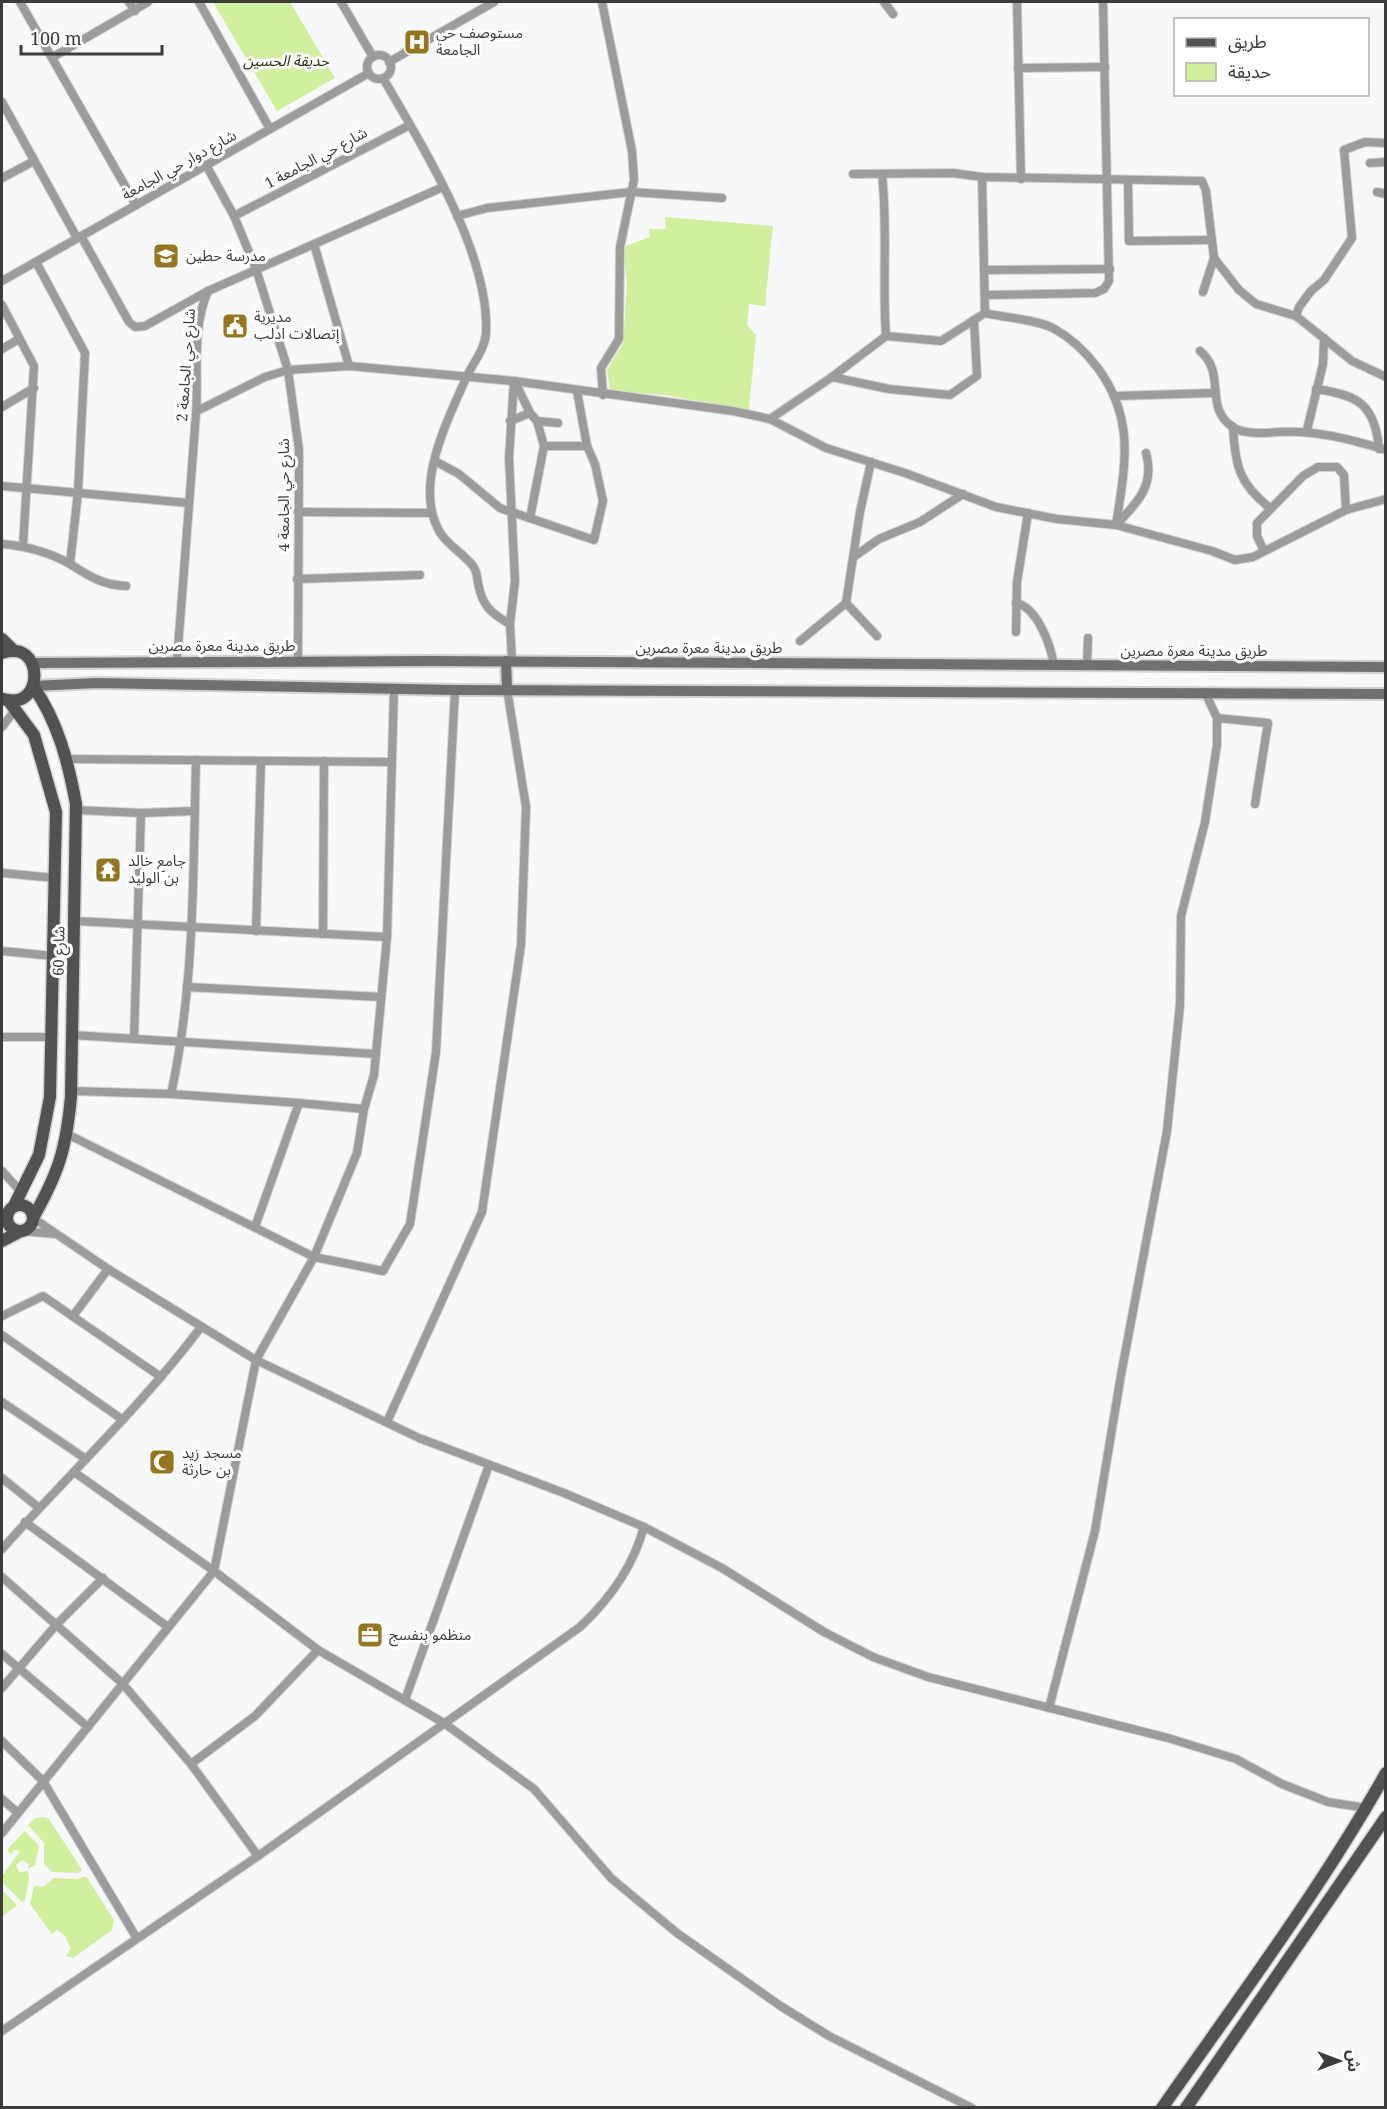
<svg xmlns="http://www.w3.org/2000/svg" width="1387" height="2109" font-family="'Noto Serif','Noto Sans Arabic',serif">
<style>
.green{fill:#d0f09d}
.lines{fill:none;stroke-linecap:round;stroke-linejoin:round}
.minor-casing{stroke:#d2d2d4;stroke-width:10}
.secondary-casing{stroke:#d2d2d4;stroke-width:14}
.primary-casing{stroke:#d2d2d4;stroke-width:15}
.minor{stroke:#9b9c9b;stroke-width:8}
.secondary{stroke:#6f706f;stroke-width:10}
.primary{stroke:#515251;stroke-width:12}
.labels{text-anchor:middle;stroke-width:6;stroke-linejoin:round;paint-order:stroke}
.poi-label{font-size:15px;fill:#3c3c3d;stroke:#fff;text-anchor:start}
.park-label{font-size:15px;font-style:italic;fill:#26330f;stroke:#fff}
.street-label{font-size:15px;fill:#3c3c3d;stroke:#fff}
</style>
<rect width="100%" height="100%" fill="#f7f8fa"/>
<g class="green">
<polygon points="213,2 290,2 335,78 277,111"/>
<polygon points="665,217 773,226 765,306 749,304 747,325 756,335 749,410 664,395 610,391 607,370 623,343 627,284 623,247 650,237 649,229 666,229"/>
<polygon points="43,1817 49,1819 82,1870 79,1873 52,1872 44,1864 44,1843 28,1825 35,1818"/>
<polygon points="25,1831 39,1846 35,1865 28,1869 29,1864 22,1860 16,1865 19,1872 28,1871 29,1879 25,1900 22,1902 2,1882 2,1876 20,1851 14,1850 12,1855 7,1850"/>
<polygon points="86,1876 114,1920 112,1930 73,1958 66,1956 71,1949 65,1936 57,1930 52,1934 30,1904 34,1886 43,1887 54,1878 77,1879"/>
<polygon points="2,1890 17,1905 2,1917"/>
</g>
<g class="lines">
<defs>
<g id="minor">
<polyline points="20,2 136,205"/>
<polyline points="129,2 135,11"/>
<polyline points="199,2 270,129"/>
<polyline points="341,2 373,57"/>
<polyline points="602,2 632,151 634,180 620,247 619,339 601,368 603,395"/>
<polyline points="884,2 893,14"/>
<polyline points="1017,2 1021,179"/>
<circle cx="379" cy="67" r="12"/>
<polyline points="53,57 148,2"/>
<polyline points="389,62 494,2"/>
<polyline points="1018,68 1105,67"/>
<path d="M383,78C422,146 490,253 486,333C485,350 472,364 466,378C447,422 412,488 441,534C450,547 464,554 473,566C477,571 477,577 478,583C482,605 490,613 510,624"/>
<polyline points="2,102 77,238"/>
<polyline points="1370,163 1386,162"/>
<polyline points="206,165 234,216 256,269 288,370 299,450 298,661"/>
<polyline points="853,174 953,173 982,177 1202,181 1206,191 1214,258 1239,290 1256,304 1296,316 1299,307 1311,291 1324,280 1352,238 1344,150 1365,142 1386,143"/>
<path d="M882,174C888,228 882,282 886,336"/>
<polyline points="982,177 985,313"/>
<polyline points="2,178 34,161"/>
<polyline points="1128,181 1129,241 1212,240"/>
<polyline points="1377,192 1386,194"/>
<polyline points="234,216 410,125"/>
<polyline points="457,216 487,208 631,192 722,198"/>
<polyline points="81,236 129,322 135,327 145,326 208,291"/>
<polyline points="314,244 349,366"/>
<polyline points="36,262 85,353 78,492 70,564"/>
<polyline points="984,270 1110,269"/>
<polyline points="2,281 369,73"/>
<polyline points="1203,292 1214,258"/>
<polyline points="985,295 1095,293 1104,289 1109,281 1103,2"/>
<polyline points="2,305 34,366 23,546"/>
<polyline points="1296,316 1352,361 1386,377"/>
<polyline points="2,349 19,339"/>
<path d="M1200,351C1227,373 1203,408 1233,427C1245,435 1264,433 1278,432C1315,430 1350,439 1386,450"/>
<polyline points="832,377 889,389 950,395 977,376 974,320"/>
<polyline points="515,382 530,413 537,421 544,446 587,446 577,391"/>
<path d="M1316,389C1358,395 1375,404 1379,449"/>
<polyline points="1115,396 1214,393"/>
<polyline points="2,407 34,388"/>
<polyline points="197,411 265,377 288,370 349,366 514,381 733,411 770,419 826,448 905,473 996,507 1057,519 1116,525 1212,551 1235,560 1253,557 1346,510 1386,499"/>
<path d="M770,419L832,377L886,336L941,341L985,313C1006,318 1034,319 1053,328C1071,338 1085,351 1097,367C1136,419 1125,466 1116,525"/>
<polyline points="510,421 530,413"/>
<polyline points="537,421 558,423"/>
<path d="M1233,427C1235,465 1239,484 1270,508"/>
<polyline points="1307,430 1323,364 1324,338"/>
<polyline points="435,461 459,474 500,508 594,540 603,501 595,464 587,446"/>
<polyline points="2,486 189,503"/>
<polyline points="298,512 432,513"/>
<polyline points="530,518 544,446"/>
<path d="M1117,524C1138,502 1155,485 1146,453"/>
<path d="M2,544C25,546 49,552 70,564C89,576 102,585 126,586"/>
<polyline points="1264,551 1257,536 1257,523 1303,476 1318,467 1337,467 1344,475 1346,510"/>
<polyline points="855,556 879,539 920,522 963,494"/>
<polyline points="297,579 420,575"/>
<polyline points="846,603 877,636"/>
<path d="M1016,603C1038,608 1051,646 1054,666"/>
<polyline points="1016,632 1017,582 1028,513"/>
<polyline points="800,641 846,603 860,512 871,462"/>
<path d="M177,661C183,579 190,496 196,414C199,374 191,329 208,291L443,187"/>
<polyline points="512,661 510,624 515,581 509,458 514,381"/>
<polyline points="1087,666 1088,638"/>
<polyline points="1217,718 1268,723 1255,804"/>
<polyline points="2,727 16,709"/>
<polyline points="68,759 391,762"/>
<polyline points="76,810 141,813 195,811"/>
<polyline points="2,873 55,878"/>
<polyline points="75,921 387,937"/>
<polyline points="256,931 261,761"/>
<polyline points="323,934 324,761"/>
<polyline points="2,951 53,956"/>
<polyline points="187,987 381,997"/>
<polyline points="72,1035 376,1054"/>
<polyline points="2,1037 52,1037"/>
<polyline points="134,1039 141,813"/>
<polyline points="71,1091 171,1094 299,1103 255,1227"/>
<path d="M171,1094C195,985 193,871 196,760"/>
<polyline points="299,1103 364,1109"/>
<polyline points="67,1134 314,1257 383,1271 410,1224 436,1052 455,690"/>
<polyline points="2,1171 22,1193"/>
<polyline points="33,1218 108,1269 256,1360 419,1438 564,1493 644,1527 722,1568 824,1632 873,1657 928,1677 1168,1738 1236,1759 1282,1784 1328,1802 1366,1808"/>
<polyline points="21,1231 55,1234"/>
<polyline points="2,1316 43,1296 161,1377"/>
<polyline points="73,1316 108,1269"/>
<polyline points="2,1335 123,1420"/>
<polyline points="2,1402 86,1459"/>
<polyline points="387,1422 482,1212 521,945 526,807 507,689"/>
<polyline points="74,1472 214,1571 318,1650 444,1723 534,1789 611,1878 677,1933 779,2005 829,2036 972,2108"/>
<polyline points="2,1478 38,1507"/>
<polyline points="25,1522 168,1627"/>
<path d="M2,1549C68,1475 141,1407 201,1327"/>
<polyline points="2,1577 122,1683 191,1764 255,1716 318,1650"/>
<polyline points="2,1654 88,1727"/>
<polyline points="2,1688 56,1625 103,1578"/>
<polyline points="405,1700 489,1465"/>
<polyline points="1049,1708 1095,1531 1121,1375 1167,1131 1180,1005 1181,916 1205,822 1217,745 1217,718 1205,692"/>
<polyline points="2,1741 43,1781 136,1937"/>
<polyline points="191,1764 258,1856"/>
<polyline points="2,1799 18,1813"/>
<polyline points="2,1833 214,1571 256,1360 314,1257 338,1199 357,1153 364,1109 374,1075 387,937 394,689"/>
<path d="M2,2031L258,1856L580,1627C610,1599 633,1567 644,1527"/>
</g>
<g id="secondary">
<polyline points="506,661 507,689"/>
<polyline points="31,663 431,661 1386,667"/>
<polyline points="33,686 97,683 455,690 1386,694"/>
</g>
<g id="primary">
<polyline points="2,639 14,651"/>
<path d="M2,653C44,637 46,712 3,699"/>
<path d="M33,686C58,722 68,761 76,804L71,1097C66,1149 59,1172 33,1218"/>
<polyline points="8,700 34,735 56,812 50,1097 39,1155 14,1206"/>
<circle cx="20" cy="1218" r="13"/>
<polyline points="2,1241 21,1231"/>
<path d="M1162,2108C1239,1998 1320,1890 1386,1773"/>
<polyline points="1186,2108 1386,1817"/>
</g>
</defs>
<use href="#minor" class="minor-casing"/>
<use href="#secondary" class="secondary-casing"/>
<use href="#primary" class="primary-casing"/>
<use href="#minor" class="minor"/>
<use href="#secondary" class="secondary"/>
<use href="#primary" class="primary"/>
</g>
<defs>
<symbol id="hospital-square" viewBox="-11 -11 22 22"><rect x="-9" y="-9" width="18" height="18" rx="4" fill="#95751d" stroke="#fff"/><path d="M-5-5h3v3.5h4V-5h3V5h-3V1.5h-4V5h-3Z" fill="#fff"/></symbol>
<symbol id="school-square" viewBox="-11 -11 22 22"><rect x="-9" y="-9" width="18" height="18" rx="4" fill="#95751d" stroke="#fff"/><path d="M0-5L7-2L0 1L-7-2ZM-4 1L0 2.5L4 1V4Q0 6-4 4Z" fill="#fff"/></symbol>
<symbol id="civic-square" viewBox="-11 -11 22 22"><rect x="-9" y="-9" width="18" height="18" rx="4" fill="#95751d" stroke="#fff"/><path d="M-.6-6.5H3V-4.5H.6V-3L4-1V1h2V6H-6V1h2V-1L-.6-3ZM-1.2 2.5V6h2.4V2.5Z" fill="#fff"/></symbol>
<symbol id="temple-square" viewBox="-11 -11 22 22"><rect x="-9" y="-9" width="18" height="18" rx="4" fill="#95751d" stroke="#fff"/><path d="M0-6L5-2H3V0L6.5 2.5H4V6H1.5V3h-3V6H-4V2.5H-6.5L-3 0V-2H-5Z" fill="#fff"/></symbol>
<symbol id="mosque-square" viewBox="-11 -11 22 22"><rect x="-9" y="-9" width="18" height="18" rx="4" fill="#95751d" stroke="#fff"/><path d="M3.5-4.9A6 6 0 1 0 3.5 4.9A5 5 0 1 1 3.5-4.9Z" fill="#fff"/></symbol>
<symbol id="office-square" viewBox="-11 -11 22 22"><rect x="-9" y="-9" width="18" height="18" rx="4" fill="#95751d" stroke="#fff"/><path d="M-6-3h4V-5.5h4V-3h4V5H-6ZM-1-4.5V-3h2v-1.5ZM-6 0V1H6V0Z" fill="#fff"/></symbol>
</defs>
<g fill-rule="evenodd">
<use href="#hospital-square" x="402" y="27" width="30" height="30"/>
<use href="#school-square" x="151" y="241" width="30" height="30"/>
<use href="#civic-square" x="220" y="311" width="30" height="30"/>
<use href="#temple-square" x="93" y="855" width="30" height="30"/>
<use href="#mosque-square" x="147" y="1447" width="30" height="30"/>
<use href="#office-square" x="355" y="1620" width="30" height="30"/>
</g>
<g class="labels">
<g class="poi-label">
<text x="436" y="38">مستوصف حي<tspan x="436" dy="17">الجامعة</tspan></text>
<text x="186" y="261">مدرسة حطين</text>
<text x="254" y="322">مديرية<tspan x="254" dy="17">إتصالات ادلب</tspan></text>
<text x="128" y="866">جامع خالد<tspan x="128" dy="17">بن الوليد</tspan></text>
<text x="182" y="1458">مسجد زيد<tspan x="182" dy="17">بن حارثة</tspan></text>
<text x="389" y="1640">منظمو بنفسج</text>
</g>
<g class="park-label">
<text x="286" y="66">حديقة الحسين</text>
</g>
<g class="street-label">
<text transform="translate(316 158) rotate(-28)" y="5">شارع حي الجامعة 1</text>
<text transform="translate(179 165) rotate(-29)" y="5">شارع دوار حي الجامعة</text>
<text transform="translate(186 365) rotate(-86)" y="5">شارع حي الجامعة 2</text>
<text transform="translate(284 495) rotate(-90)" y="5">شارع حي الجامعة 4</text>
<text x="222" y="651">طريق مدينة معرة مصرين</text>
<text x="709" y="653">طريق مدينة معرة مصرين</text>
<text x="1194" y="656">طريق مدينة معرة مصرين</text>
<text transform="translate(59 951) rotate(-89)" y="5">شارع 60</text>
</g>
</g>
<rect width="1387" height="2109" fill="none" stroke="#3c3c3d" stroke-width="6"/>
<rect x="1174" y="18" width="195" height="78" fill="#ffffff" stroke="#b1b1b1" stroke-width="1.5"/>
<rect x="1186" y="38" width="30" height="9" fill="#515251" stroke="#b1b1b1" stroke-width="1.5"/>
<text x="1228" y="48" font-size="18" fill="#3c3c3d">طريق</text>
<rect x="1186" y="63" width="30" height="18" fill="#d0f09d" stroke="#b1b1b1" stroke-width="1.5"/>
<text x="1228" y="78" font-size="18" fill="#3c3c3d">حديقة</text>
<g transform="translate(1339 2061) rotate(90)" stroke="#ffffff" stroke-width="4.5" paint-order="stroke">
<path d="M0-4.5L10 22L0 15L-10 22Z" fill="#3c3c3d"/>
<text y="-9" font-size="16" font-weight="bold" text-anchor="middle" fill="#3c3c3d">ش</text>
</g>
<path d="M21 45v9h141v-9" fill="none" stroke="#3c3c3d" stroke-width="3"/>
<text x="30" y="45" font-size="18" fill="#3c3c3d" stroke="#ffffff" stroke-width="4.5" paint-order="stroke">100 m</text>
</svg>
